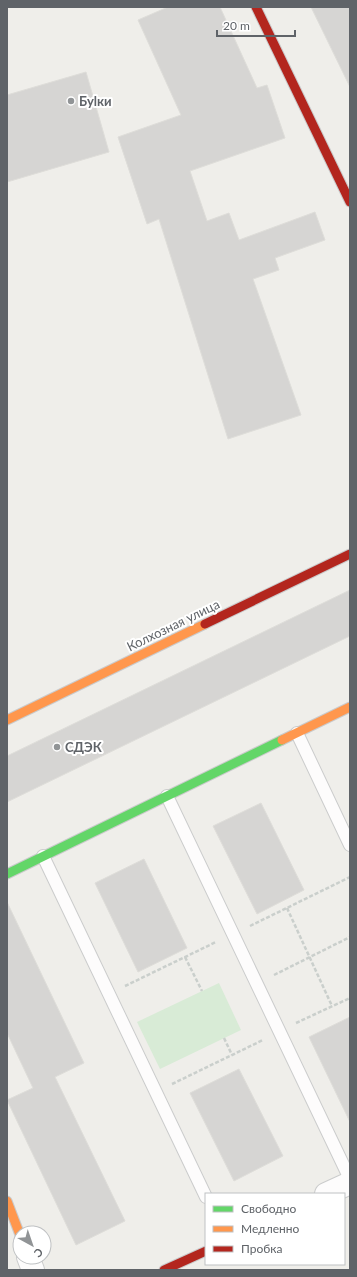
<svg xmlns="http://www.w3.org/2000/svg" width="357" height="1277" font-family="Lato,sans-serif">
<style>
.green{fill:#d8ebd6}
.building{fill:#d6d5d3;stroke:#deddd9}
.lines{fill:none;stroke-linecap:round;stroke-linejoin:round}
.lane-casing{stroke:#cbcccc;stroke-width:14}
.street-casing{stroke:#cbcccc;stroke-width:24}
.fast-casing{stroke:#cacacb;stroke-width:11}
.slow-casing{stroke:#cacacb;stroke-width:11}
.jam-casing{stroke:#cacacb;stroke-width:11}
.path{stroke:#cacfcc;stroke-width:2.5;stroke-dasharray:4 2;stroke-linecap:butt}
.lane{stroke:#fdfcfc;stroke-width:12}
.street{stroke:#fdfcfc;stroke-width:22}
.fast{stroke:#63d668;stroke-width:9}
.slow{stroke:#ff974d;stroke-width:9}
.jam{stroke:#b3261e;stroke-width:9}
.poi-dot{fill:#919496;stroke:#fff;stroke-width:1.5}
.labels{text-anchor:middle;stroke-width:4;stroke-linejoin:round;paint-order:stroke}
.poi-label{font-size:13px;font-weight:bold;fill:#5f6368;stroke:#fff;text-anchor:start}
.street-label{font-size:13px;fill:#5f6368;stroke:#fff}
</style>
<rect width="100%" height="100%" fill="#efeeea"/>
<polygon class="green" points="219,983 241,1030 160,1069 137,1022"/>
<g class="building">
<polygon points="168,7 220,7 257,88 267,85 285,138 190,171 207,221 229,213 239,240 315,212 325,240 275,258 279,270 253,279 301,415 228,439 159,219 147,224 118,137 181,115 138,20"/>
<polygon points="311,7 350,7 350,87"/>
<polygon points="86,72 109,152 7,182 7,95"/>
<polygon points="350,590 350,636 7,802 7,756"/>
<polygon points="261,803 304,890 257,914 213,826"/>
<polygon points="144,859 187,948 138,972 95,883"/>
<polygon points="7,902 84,1063 55,1077 125,1221 76,1245 7,1100 33,1088 7,1033"/>
<polygon points="350,1017 350,1122 309,1037"/>
<polygon points="239,1069 283,1156 234,1181 190,1093"/>
</g>
<g class="lines">
<defs>
<g id="lane">
<polyline points="297,733 350,845"/>
<polyline points="167,796 350,1179"/>
<polyline points="43,856 206,1197"/>
</g>
<g id="street">
<polyline points="326,1194 350,1183"/>
<polyline points="28,1257 33,1270"/>
</g>
<polyline id="fast" points="7,874 282,740"/>
<g id="slow">
<polyline points="7,720 205,624"/>
<polyline points="282,740 350,707"/>
<polyline points="7,1201 20,1235"/>
</g>
<g id="jam">
<polyline points="256,7 350,202"/>
<polyline points="205,624 350,554"/>
<polyline points="164,1270 206,1251"/>
</g>
</defs>
<use href="#lane" class="lane-casing"/>
<use href="#street" class="street-casing"/>
<use href="#fast" class="fast-casing"/>
<use href="#slow" class="slow-casing"/>
<use href="#jam" class="jam-casing"/>
<g class="path">
<polyline points="287,908 332,1006"/>
<polyline points="250,926 350,877"/>
<polyline points="185,957 202,991"/>
<polyline points="274,975 350,937"/>
<polyline points="125,986 216,942"/>
<polyline points="296,1023 350,998"/>
<polyline points="224,1038 232,1055"/>
<polyline points="172,1084 263,1040"/>
</g>
<use href="#lane" class="lane"/>
<use href="#street" class="street"/>
<use href="#fast" class="fast"/>
<use href="#slow" class="slow"/>
<use href="#jam" class="jam"/>
</g>
<g class="poi-dot">
<circle cx="71" cy="101" r="4"/>
<circle cx="57" cy="747" r="4"/>
</g>
<g class="labels">
<g class="poi-label">
<text x="79" y="106">Буlки</text>
<text x="65" y="752">СДЭК</text>
</g>
<g class="street-label">
<text transform="translate(173 625) rotate(-26)" y="5">Колхозная улица</text>
</g>
</g>
<rect width="357" height="1277" fill="none" stroke="#5f6368" stroke-width="16"/>
<rect x="205" y="1193" width="140" height="72" fill="#ffffff" stroke="#bfc1c3"/>
<rect x="213" y="1206" width="20" height="6" fill="#63d668" stroke="#bfc1c3"/>
<text x="241" y="1213" font-size="12" fill="#5f6368">Свободно</text>
<rect x="213" y="1226" width="20" height="6" fill="#ff974d" stroke="#bfc1c3"/>
<text x="241" y="1233" font-size="12" fill="#5f6368">Медленно</text>
<rect x="213" y="1246" width="20" height="6" fill="#b3261e" stroke="#bfc1c3"/>
<text x="241" y="1253" font-size="12" fill="#5f6368">Пробка</text>
<g transform="translate(32 1245) rotate(140)"><circle r="19" fill="#ffffff" stroke="#bfc1c3"/>
<path d="M0-3L7 15L0 10L-7 15Z" fill="#919496"/>
<text y="-6" font-size="11" font-weight="bold" text-anchor="middle" fill="#5f6368">С</text>
</g>
<path d="M217 30v6h78v-6" fill="none" stroke="#5f6368" stroke-width="2"/>
<text x="223" y="30" font-size="12" fill="#5f6368" stroke="#ffffff" stroke-width="3" paint-order="stroke">20 m</text>
</svg>
